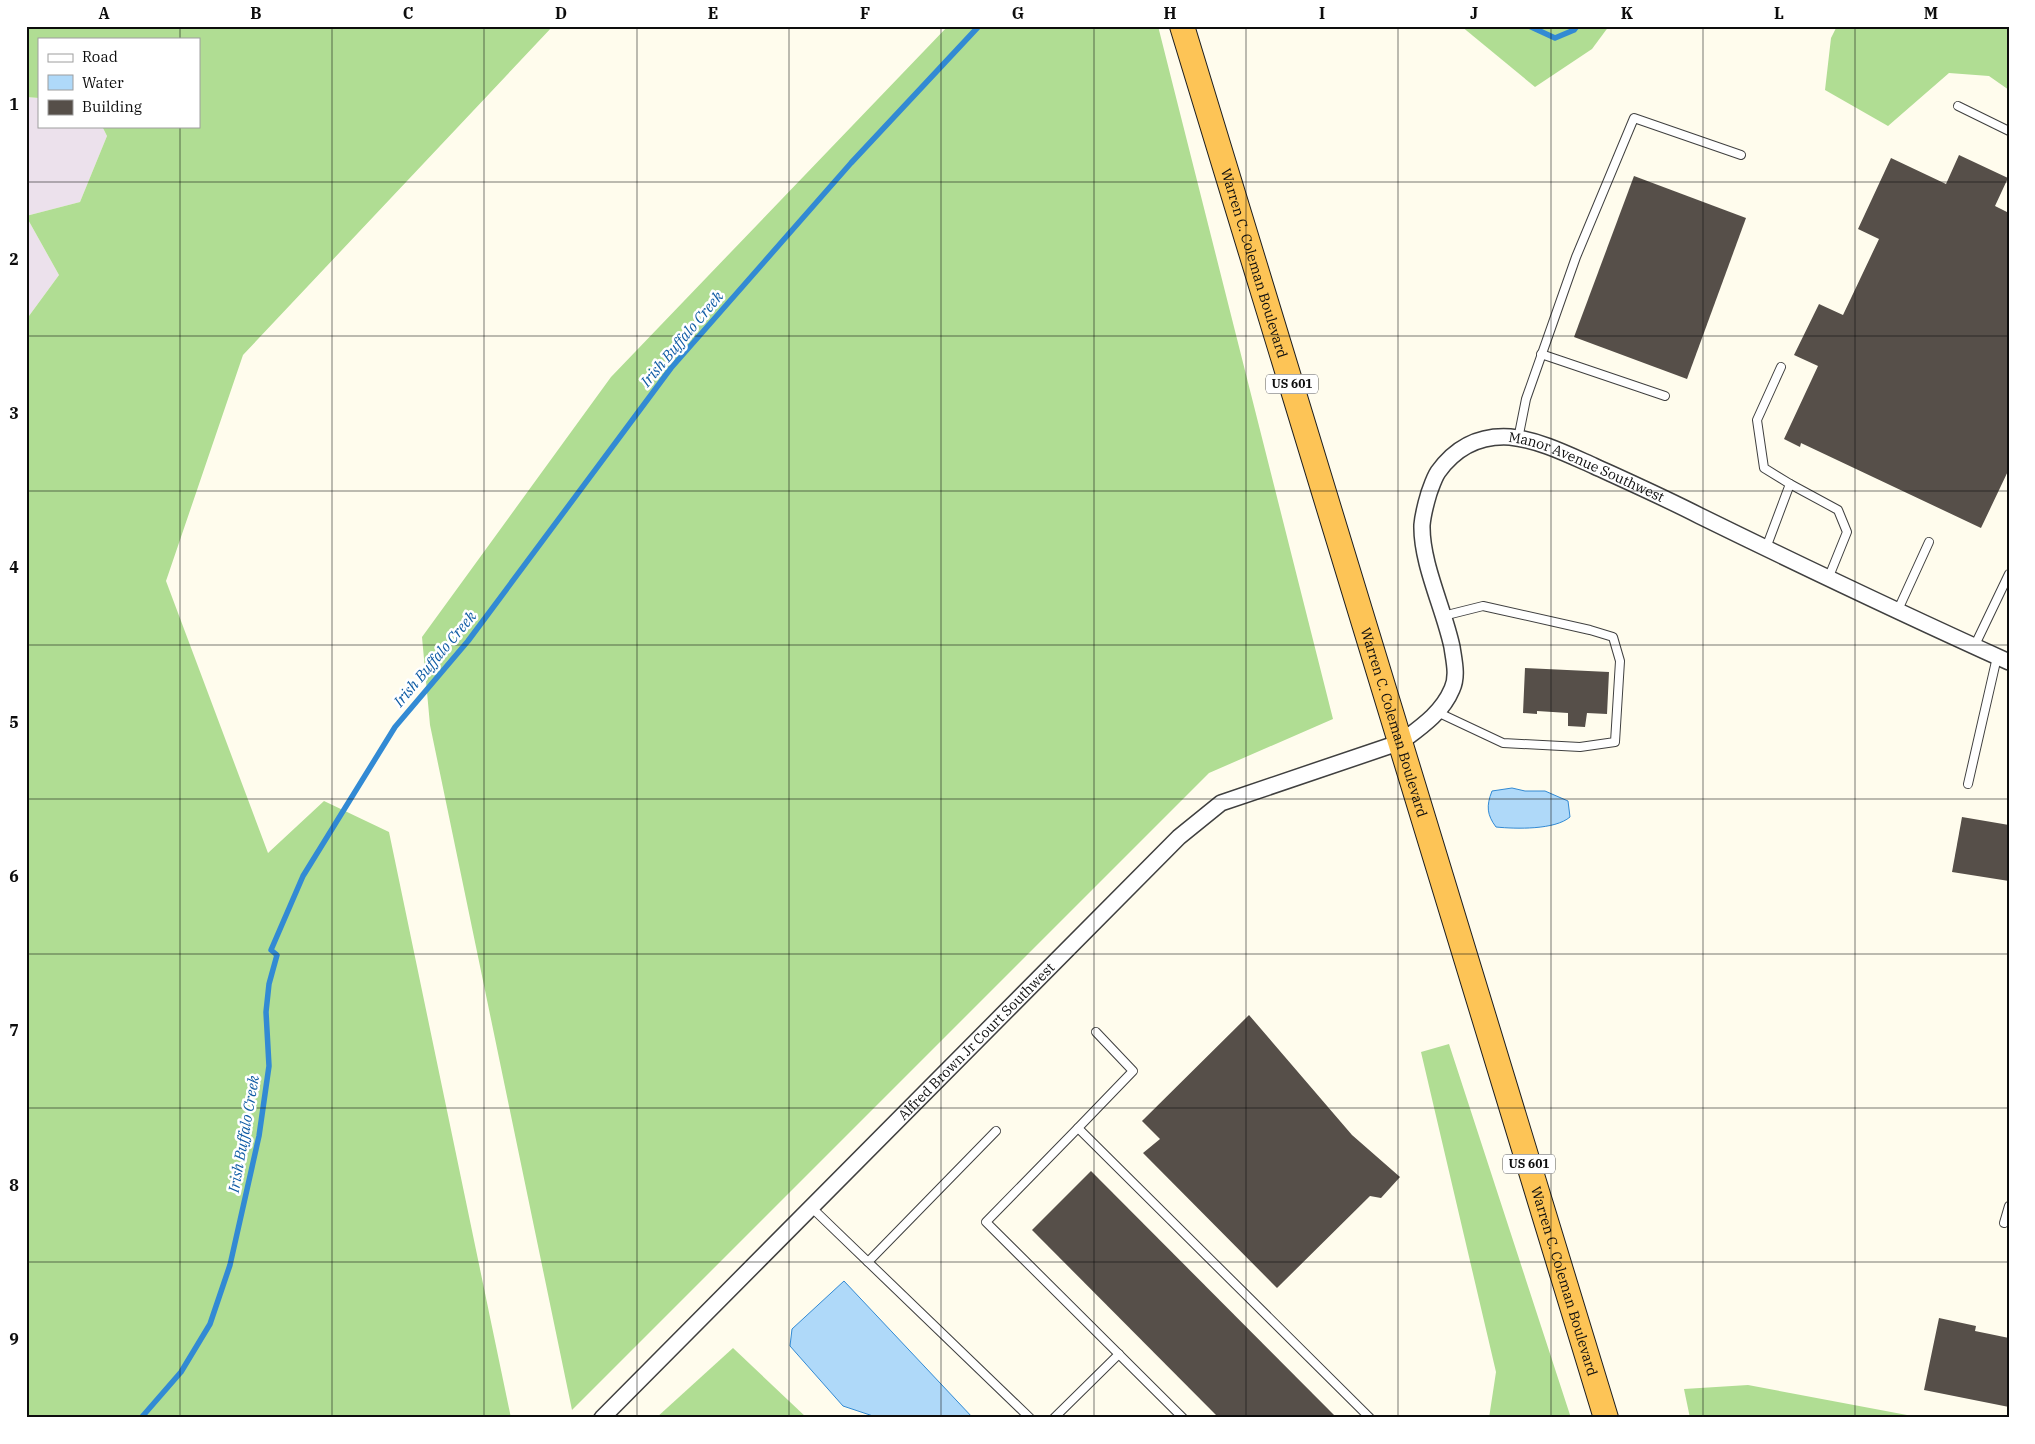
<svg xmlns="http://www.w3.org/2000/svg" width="2035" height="1444" font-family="'IBM Plex Serif',serif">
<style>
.industrial{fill:#ece1ec}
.forest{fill:#b0dd93}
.water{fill:#afd9f9;stroke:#328ad4}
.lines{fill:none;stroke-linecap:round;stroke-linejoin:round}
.stream{stroke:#328ad4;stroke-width:5.5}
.building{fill:#564f49}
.service-casing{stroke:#404040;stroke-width:10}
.minor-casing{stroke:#404040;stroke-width:18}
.trunk-casing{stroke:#1e1e1e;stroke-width:26}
.service{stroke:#fff;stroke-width:8}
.minor{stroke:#fff;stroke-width:15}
.trunk{stroke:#fdc456;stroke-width:24}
.grid{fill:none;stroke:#0d0d0d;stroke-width:1;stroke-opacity:0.55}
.labels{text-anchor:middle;stroke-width:5;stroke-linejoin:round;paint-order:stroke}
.shield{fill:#fff;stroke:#565656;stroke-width:1}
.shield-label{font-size:12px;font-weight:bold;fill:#0d0d0d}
.street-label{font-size:14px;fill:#0d0d0d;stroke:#fff}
.water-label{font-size:15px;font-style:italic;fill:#105ca5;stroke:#fff}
.neatline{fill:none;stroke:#0d0d0d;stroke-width:2}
.grid-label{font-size:16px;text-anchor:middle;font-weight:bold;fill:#0d0d0d}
</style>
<rect width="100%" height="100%" fill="#fffced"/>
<g class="industrial">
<polygon points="26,97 39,98 39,126 102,126 107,136 80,202 26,216"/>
<polygon points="26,216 59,275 26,320"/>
</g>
<g class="forest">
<polygon points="26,26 553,26 243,355 166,581 268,853 324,801 389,832 511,1418 26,1418 26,320 59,275 26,216 80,202 107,136 102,126 199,126 199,39 39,39 39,98 26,97"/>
<polygon points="948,26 1158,26 1333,719 1209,773 572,1410 430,725 422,637 611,377"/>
<polygon points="1461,26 1609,26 1592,49 1535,87"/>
<polygon points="1837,26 2009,26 2009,90 1989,76 1949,73 1888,126 1825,90 1831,38"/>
<polygon points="1449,1044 1571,1418 1489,1418 1496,1372 1421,1052"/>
<polygon points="733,1348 807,1418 656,1418"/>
<polygon points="1748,1385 1923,1418 1690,1418 1684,1389"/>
</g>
<g class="water">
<path d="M1512,788L1525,791H1545L1568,801L1570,817C1555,830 1516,829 1496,827C1487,815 1486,806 1492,791Z"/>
<polygon points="844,1281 973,1418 879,1418 843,1406 790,1346 792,1329"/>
</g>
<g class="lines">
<g class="stream">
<polyline points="1529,26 1555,38 1574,30 1577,26"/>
<polyline points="141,1418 181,1372 210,1324 230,1265 259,1136 269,1066 266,1012 269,984 277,955 271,950 303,876 395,727 468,641 671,368 851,163 979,26"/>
</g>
</g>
<g class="building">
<polygon points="1959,155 2008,178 1995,206 2009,213 2009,469 1981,528 1801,443 1800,447 1784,439 1818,366 1794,355 1819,304 1843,315 1879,239 1858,229 1891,158 1946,184"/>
<polygon points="1634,176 1746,218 1687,379 1574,337"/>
<polygon points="1525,668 1609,672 1607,714 1587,713 1585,727 1568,726 1568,713 1537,711 1537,714 1523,713"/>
<polygon points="1962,817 2009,825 2009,881 1952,872"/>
<polygon points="1249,1015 1352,1135 1400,1177 1381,1198 1370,1196 1277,1288 1143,1153 1160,1139 1142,1121"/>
<polygon points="1091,1171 1337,1418 1219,1418 1032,1230"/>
<polygon points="1939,1318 1976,1326 1975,1331 2009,1338 2009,1407 1924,1390"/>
</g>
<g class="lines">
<defs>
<g id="service">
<polyline points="1958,106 2009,131"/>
<polyline points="1541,354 1665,396"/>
<polyline points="1781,367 1757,420 1764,468 1790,484"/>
<polyline points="1518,439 1526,399 1576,257 1634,118 1741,155"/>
<polyline points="1766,548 1790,484 1838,510 1847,532 1828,579"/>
<polyline points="1897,612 1929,542"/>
<polyline points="1974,647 2009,574"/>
<polyline points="1437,712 1503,743 1580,747 1615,742 1620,661 1613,637 1590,630 1483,606 1443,616"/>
<polyline points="1968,784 1997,657"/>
<polyline points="1078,1128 1133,1071 1096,1032"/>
<polyline points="811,1207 1030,1418"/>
<polyline points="2004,1223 2009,1206"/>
<polyline points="868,1262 996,1131"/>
<polyline points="1054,1418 1119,1354"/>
<polyline points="1183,1418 986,1222 1078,1128 1370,1418"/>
</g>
<g id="minor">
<path id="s1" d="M602,1418L1179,837L1221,803L1401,742C1421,727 1442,713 1452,689C1458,676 1454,661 1452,647C1444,609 1421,563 1422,525C1423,514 1426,503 1429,493C1432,485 1434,478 1438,472C1456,447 1479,435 1510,437C1539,440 1567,454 1594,466C1629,482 1665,498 1700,516C1802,566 1905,615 2009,662"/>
</g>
<g id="trunk">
<path id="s2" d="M1182,26L1606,1418"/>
</g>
</defs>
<use href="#service" class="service-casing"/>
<use href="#minor" class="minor-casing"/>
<use href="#trunk" class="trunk-casing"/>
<use href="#service" class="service"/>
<use href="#minor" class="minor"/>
<use href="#trunk" class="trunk"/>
</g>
<path class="grid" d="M180,26V39M332,26V1418M484,26V1418M637,26V1418M789,26V1418M941,26V1418M1094,26V1418M1246,26V1418M1398,26V1418M1551,26V1418M1703,26V1418M1855,26V1418M180,126V1418M26,182H2009M26,336H2009M26,491H2009M26,645H2009M26,799H2009M26,954H2009M26,1108H2009M26,1262H2009"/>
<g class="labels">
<g class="shield">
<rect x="1266" y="374.5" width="52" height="19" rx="4"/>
<rect x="1503" y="1154.5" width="52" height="19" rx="4"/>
</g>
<g class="shield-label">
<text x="1292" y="388">US 601</text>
<text x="1529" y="1168">US 601</text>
</g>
<g class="street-label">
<text dy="5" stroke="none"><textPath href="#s2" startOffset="248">Warren C. Coleman Boulevard</textPath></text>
<text dy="5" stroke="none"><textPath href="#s1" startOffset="1528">Manor Avenue Southwest</textPath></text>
<text dy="5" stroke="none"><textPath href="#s2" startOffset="728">Warren C. Coleman Boulevard</textPath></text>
<text dy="5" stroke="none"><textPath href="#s1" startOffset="531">Alfred Brown Jr Court Southwest</textPath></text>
<text dy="5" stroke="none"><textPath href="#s2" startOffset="1312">Warren C. Coleman Boulevard</textPath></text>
</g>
<g class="water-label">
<text transform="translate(682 339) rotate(-50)" y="5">Irish Buffalo Creek</text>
<text transform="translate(435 659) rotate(-50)" y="5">Irish Buffalo Creek</text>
<text transform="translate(244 1134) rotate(-80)" y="5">Irish Buffalo Creek</text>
</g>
</g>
<rect width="2035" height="1444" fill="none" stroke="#ffffff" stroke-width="55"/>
<rect x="38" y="38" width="162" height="90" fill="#ffffff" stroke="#9e9e9e"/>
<rect x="48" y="54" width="25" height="8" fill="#ffffff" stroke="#9e9e9e"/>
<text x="82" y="62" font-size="15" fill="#0d0d0d">Road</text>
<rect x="48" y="75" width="25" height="15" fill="#afd9f9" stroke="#9e9e9e"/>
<text x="82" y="88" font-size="15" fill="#0d0d0d">Water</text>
<rect x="48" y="100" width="25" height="15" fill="#564f49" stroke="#9e9e9e"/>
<text x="82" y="112" font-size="15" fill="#0d0d0d">Building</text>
<rect x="28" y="28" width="1980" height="1388" class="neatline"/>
<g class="grid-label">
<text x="104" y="19">A</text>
<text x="256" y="19">B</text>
<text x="408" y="19">C</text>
<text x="561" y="19">D</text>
<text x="713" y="19">E</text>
<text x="865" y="19">F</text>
<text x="1018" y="19">G</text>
<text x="1170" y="19">H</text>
<text x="1322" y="19">I</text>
<text x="1474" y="19">J</text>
<text x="1627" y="19">K</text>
<text x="1779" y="19">L</text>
<text x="1931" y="19">M</text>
<text x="14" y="110">1</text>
<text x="14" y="265">2</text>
<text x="14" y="419">3</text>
<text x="14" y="573">4</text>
<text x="14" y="728">5</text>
<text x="14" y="882">6</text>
<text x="14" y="1036">7</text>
<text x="14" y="1191">8</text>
<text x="14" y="1345">9</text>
</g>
</svg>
